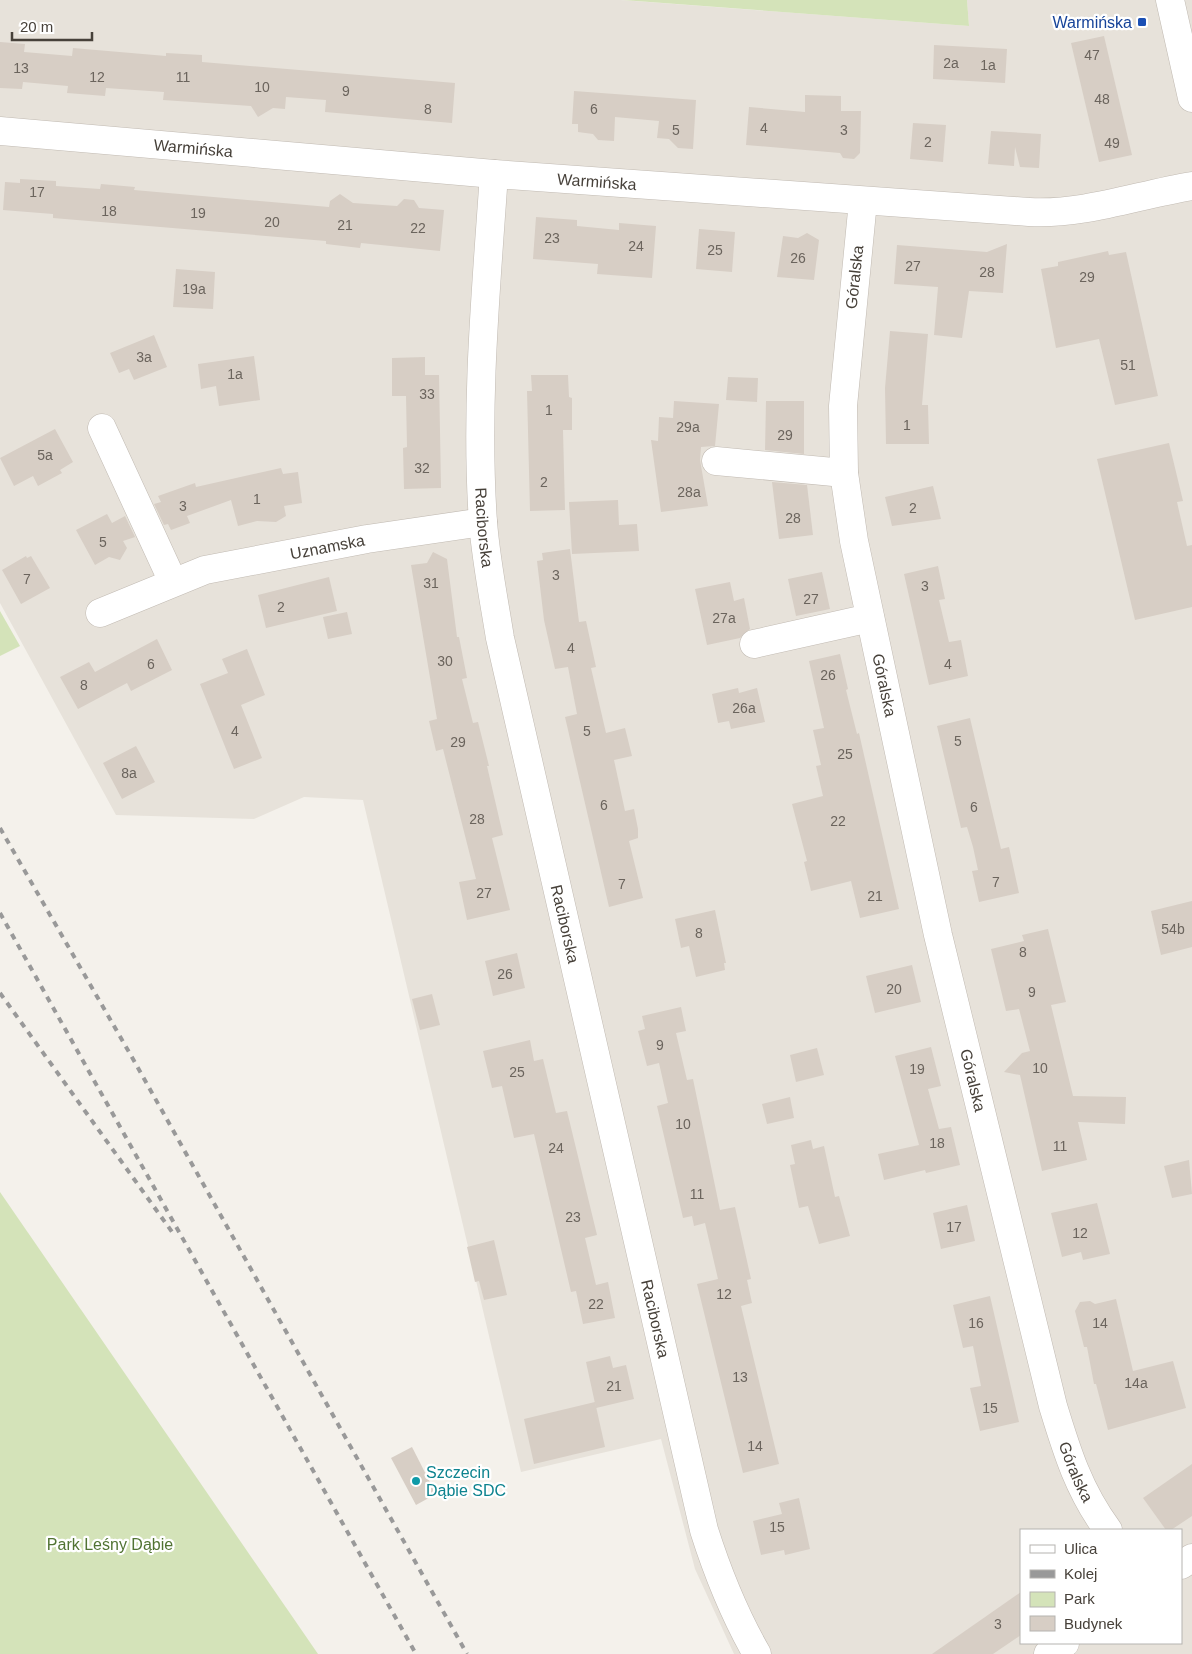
<svg xmlns="http://www.w3.org/2000/svg" width="1192" height="1654" font-family="Helvetica,sans-serif">
<style>
.residential{fill:#e7e2da;fill-rule:evenodd}
.green{fill:#d4e3b9}
.building{fill:#d7cec5}
.lines{fill:none;stroke-linecap:round;stroke-linejoin:round}
.minor-casing{stroke:#c1bab2;stroke-width:29}
.minor{stroke:#fff;stroke-width:28}
.rail{stroke:#999;stroke-width:4;stroke-dasharray:6 6;stroke-linecap:butt}
.transit-dot{fill:#1a4fb4;stroke:#fff;stroke-width:2}
.culture-dot{fill:#0f9aa8;stroke:#fff;stroke-width:2}
.labels{text-anchor:middle;stroke-width:4.5;stroke-linejoin:round;paint-order:stroke}
.number-label{font-size:14px;fill:#6b645d}
.transit-label{font-size:16px;fill:#164399;stroke:#fff;text-anchor:end}
.street-label{font-size:16px;fill:#47413a;stroke:#fff}
.culture-label{font-size:16px;fill:#0d838f;stroke:#fff;text-anchor:start}
.park-label{font-size:16px;fill:#517333;stroke:#fff}
</style>
<rect width="100%" height="100%" fill="#f4f1eb"/>
<path class="residential" d="M0,0H621L969,26L967,0H1192V1654H734L695,1569L661,1439L521,1472L363,800L304,797L254,819L116,815L0,603ZM1021,1530H1181V1643H1021Z"/>
<g class="green">
<polygon points="623,0 967,0 969,26"/>
<polygon points="0,611 20,646 0,656"/>
<polygon points="0,1192 318,1654 0,1654"/>
</g>
<g class="building">
<polygon points="1104,36 1132,155 1099,162 1071,43"/>
<polygon points="0,42 25,44 24,52 72,56 73,48 166,56 166,53 202,55 202,62 455,83 452,123 325,112 326,100 286,97 285,109 273,108 258,117 251,106 163,100 164,92 106,88 105,96 67,93 68,86 23,82 22,89 0,88"/>
<polygon points="934,45 1007,49 1005,83 933,79"/>
<polygon points="574,91 696,100 693,149 678,148 669,139 657,138 659,121 615,117 614,141 598,140 593,134 578,132 578,124 572,124"/>
<polygon points="805,95 841,96 841,111 861,111 860,153 854,159 843,158 840,153 746,145 749,107 805,112"/>
<polygon points="913,123 946,125 943,162 910,159"/>
<polygon points="991,131 1041,134 1039,168 1020,167 1015,147 1014,166 988,164"/>
<polygon points="20,179 56,181 56,186 100,189 101,184 135,187 134,190 329,207 330,201 340,194 353,203 397,206 404,199 414,200 419,208 444,210 440,251 361,243 360,248 326,244 326,241 53,218 53,214 3,210 5,182 20,183"/>
<polygon points="536,217 577,220 577,226 619,230 619,223 656,226 652,278 597,274 598,264 533,259"/>
<polygon points="699,229 735,232 732,272 696,269"/>
<polygon points="807,233 819,240 814,280 777,277 783,236 798,238"/>
<polygon points="1007,244 1003,293 969,291 962,338 934,335 938,287 894,284 897,245 987,252"/>
<polygon points="1108,251 1109,255 1126,252 1158,396 1115,405 1099,339 1056,348 1041,269 1058,266 1058,262"/>
<polygon points="176,269 215,272 213,309 173,307"/>
<polygon points="890,331 928,334 922,405 928,405 929,444 886,444 885,388"/>
<polygon points="154,335 167,367 134,380 129,369 119,373 110,353"/>
<polygon points="254,356 260,400 219,406 216,386 201,389 198,364"/>
<polygon points="425,357 425,375 439,375 441,488 404,489 403,448 407,447 406,396 392,396 392,358"/>
<polygon points="531,375 568,375 569,397 572,398 572,430 563,430 565,510 530,511 527,391 532,391"/>
<polygon points="728,377 758,378 757,402 726,400"/>
<polygon points="674,401 719,404 715,446 701,447 700,460 708,506 661,512 651,440 658,441 659,417 673,418"/>
<polygon points="766,401 804,401 804,454 765,450"/>
<polygon points="55,429 73,462 60,470 62,473 38,486 33,476 14,486 0,458"/>
<polygon points="1169,443 1183,501 1177,502 1187,546 1192,545 1192,607 1135,620 1097,459"/>
<polygon points="281,468 283,474 298,472 302,503 284,506 286,516 276,522 257,521 238,526 231,500 187,516 190,523 171,530 168,524 164,525 154,504 161,502 158,496 195,483 196,487"/>
<polygon points="772,482 807,485 813,535 779,539"/>
<polygon points="933,486 941,519 892,526 885,497"/>
<polygon points="618,500 619,525 637,524 639,551 572,554 569,502"/>
<polygon points="107,514 112,523 125,516 135,537 123,541 127,548 120,560 109,557 95,565 76,530"/>
<polygon points="570,549 579,622 586,621 596,667 591,668 606,733 625,728 632,756 614,760 625,811 634,809 638,829 638,838 629,841 643,898 609,907 565,717 577,714 568,667 555,669 544,620 537,561 543,560 542,553"/>
<polygon points="433,552 447,559 457,637 459,637 467,678 462,679 473,723 478,722 489,766 487,766 503,835 492,838 510,910 467,920 459,882 476,879 443,749 436,751 429,721 437,719 411,565 427,563"/>
<polygon points="26,556 27,558 31,556 50,588 21,604 2,570"/>
<polygon points="938,566 945,599 939,600 949,642 961,640 968,676 929,685 904,574"/>
<polygon points="822,572 830,609 796,616 788,579"/>
<polygon points="329,577 337,611 266,628 258,595"/>
<polygon points="730,582 734,601 744,598 750,629 740,638 707,645 695,589"/>
<polygon points="347,612 352,634 328,639 323,617"/>
<polygon points="157,639 172,670 131,691 127,683 78,709 60,677 89,662 95,672"/>
<polygon points="247,649 265,695 241,705 262,758 234,769 200,684 228,673 222,659"/>
<polygon points="840,654 848,689 846,690 857,734 859,733 899,909 860,918 851,881 811,891 804,862 807,861 792,804 823,796 816,766 821,765 813,730 824,728 809,661"/>
<polygon points="738,688 739,693 757,688 765,722 731,729 729,721 718,723 712,694"/>
<polygon points="970,718 1001,849 1009,847 1019,893 979,902 972,871 978,870 973,847 967,827 961,828 937,726"/>
<polygon points="136,746 155,782 122,799 103,763"/>
<polygon points="1192,901 1192,947 1161,955 1151,911"/>
<polygon points="715,910 726,963 724,963 725,970 696,977 689,946 681,948 675,919"/>
<polygon points="1048,929 1066,1002 1051,1005 1073,1096 1126,1097 1125,1124 1078,1122 1087,1160 1042,1171 1020,1075 1004,1072 1022,1053 1030,1051 1019,1009 1006,1011 991,949 1024,941 1022,935"/>
<polygon points="517,953 525,988 493,996 485,961"/>
<polygon points="912,965 921,1002 875,1013 866,976"/>
<polygon points="432,994 440,1025 420,1030 412,999"/>
<polygon points="681,1007 686,1031 676,1033 687,1080 693,1079 720,1210 735,1207 751,1279 747,1280 752,1303 741,1306 779,1464 743,1473 697,1284 718,1279 705,1223 694,1226 692,1216 683,1218 657,1106 668,1103 659,1063 647,1066 638,1031 645,1029 642,1016"/>
<polygon points="530,1040 534,1061 543,1059 556,1113 567,1111 597,1235 585,1238 596,1285 608,1282 615,1318 583,1324 576,1291 571,1292 534,1134 514,1138 502,1086 492,1088 483,1051"/>
<polygon points="931,1047 941,1086 928,1089 939,1129 951,1127 960,1165 926,1173 925,1170 884,1180 878,1154 919,1145 895,1056"/>
<polygon points="817,1048 824,1075 796,1082 790,1055"/>
<polygon points="790,1097 794,1118 767,1124 762,1104"/>
<polygon points="811,1140 813,1149 824,1146 835,1197 839,1196 850,1236 819,1244 808,1206 799,1208 790,1165 795,1164 791,1145"/>
<polygon points="1189,1160 1192,1194 1172,1198 1164,1166"/>
<polygon points="1097,1203 1110,1254 1083,1260 1081,1252 1062,1257 1051,1213"/>
<polygon points="967,1205 975,1241 941,1249 933,1213"/>
<polygon points="494,1240 507,1295 484,1300 479,1281 475,1282 467,1247"/>
<polygon points="990,1296 1019,1422 980,1431 970,1388 981,1386 973,1346 963,1348 953,1305"/>
<polygon points="1116,1299 1133,1371 1173,1361 1186,1408 1108,1430 1096,1384 1094,1384 1087,1347 1084,1347 1075,1311 1080,1302 1090,1301 1095,1304"/>
<polygon points="610,1356 613,1368 626,1365 634,1399 596,1408 586,1362"/>
<polygon points="595,1402 605,1447 534,1464 524,1419"/>
<polygon points="412,1447 436,1494 416,1505 391,1458"/>
<polygon points="1192,1464 1192,1516 1171,1530 1166,1530 1143,1498"/>
<polygon points="799,1498 810,1549 785,1555 784,1550 761,1555 753,1521 782,1514 779,1503"/>
<polygon points="1021,1592 1021,1635 993,1654 932,1654"/>
</g>
<g class="lines">
<defs>
<g id="minor">
<polyline points="1170,0 1192,98"/>
<path id="s1" d="M0,131L494,174L1029,212C1085,215 1137,195 1192,186"/>
<path id="s2" d="M494,174C486,289 475,407 483,522C486,561 494,600 500,638L704,1530C718,1574 734,1614 757,1654"/>
<path id="s3" d="M863,201L843,406L844,473L854,541L938,935L1053,1406C1067,1452 1079,1491 1108,1530"/>
<polyline points="102,428 173,582"/>
<polyline points="716,461 844,473"/>
<path id="s4" d="M100,613L205,570L367,539L483,522"/>
<polyline points="754,644 870,618"/>
<polyline points="1181,1565 1192,1558"/>
<polyline points="1048,1654 1065,1643"/>
</g>
</defs>
<use href="#minor" class="minor-casing"/>
<use href="#minor" class="minor"/>
<g class="rail">
<polyline points="0,828 133,1059 467,1654"/>
<polyline points="0,913 416,1654"/>
<polyline points="0,993 175,1236"/>
</g>
</g>
<rect class="transit-dot" x="1137" y="17" width="10" height="10" rx="2.5"/>
<circle class="culture-dot" cx="416" cy="1481" r="5"/>
<g class="labels">
<g class="number-label">
<text x="1092" y="60">47</text>
<text x="951" y="68">2a</text>
<text x="988" y="70">1a</text>
<text x="21" y="73">13</text>
<text x="97" y="82">12</text>
<text x="183" y="82">11</text>
<text x="262" y="92">10</text>
<text x="346" y="96">9</text>
<text x="1102" y="104">48</text>
<text x="428" y="114">8</text>
<text x="594" y="114">6</text>
<text x="764" y="133">4</text>
<text x="676" y="135">5</text>
<text x="844" y="135">3</text>
<text x="928" y="147">2</text>
<text x="1112" y="148">49</text>
<text x="37" y="197">17</text>
<text x="109" y="216">18</text>
<text x="198" y="218">19</text>
<text x="272" y="227">20</text>
<text x="345" y="230">21</text>
<text x="418" y="233">22</text>
<text x="552" y="243">23</text>
<text x="636" y="251">24</text>
<text x="715" y="255">25</text>
<text x="798" y="263">26</text>
<text x="913" y="271">27</text>
<text x="987" y="277">28</text>
<text x="1087" y="282">29</text>
<text x="194" y="294">19a</text>
<text x="144" y="362">3a</text>
<text x="1128" y="370">51</text>
<text x="235" y="379">1a</text>
<text x="427" y="399">33</text>
<text x="549" y="415">1</text>
<text x="907" y="430">1</text>
<text x="688" y="432">29a</text>
<text x="785" y="440">29</text>
<text x="45" y="460">5a</text>
<text x="422" y="473">32</text>
<text x="544" y="487">2</text>
<text x="689" y="497">28a</text>
<text x="257" y="504">1</text>
<text x="183" y="511">3</text>
<text x="913" y="513">2</text>
<text x="793" y="523">28</text>
<text x="103" y="547">5</text>
<text x="556" y="580">3</text>
<text x="27" y="584">7</text>
<text x="431" y="588">31</text>
<text x="925" y="591">3</text>
<text x="811" y="604">27</text>
<text x="281" y="612">2</text>
<text x="724" y="623">27a</text>
<text x="571" y="653">4</text>
<text x="445" y="666">30</text>
<text x="151" y="669">6</text>
<text x="948" y="669">4</text>
<text x="828" y="680">26</text>
<text x="84" y="690">8</text>
<text x="744" y="713">26a</text>
<text x="235" y="736">4</text>
<text x="587" y="736">5</text>
<text x="958" y="746">5</text>
<text x="458" y="747">29</text>
<text x="845" y="759">25</text>
<text x="129" y="778">8a</text>
<text x="604" y="810">6</text>
<text x="974" y="812">6</text>
<text x="477" y="824">28</text>
<text x="838" y="826">22</text>
<text x="996" y="887">7</text>
<text x="622" y="889">7</text>
<text x="484" y="898">27</text>
<text x="875" y="901">21</text>
<text x="1173" y="934">54b</text>
<text x="699" y="938">8</text>
<text x="1023" y="957">8</text>
<text x="505" y="979">26</text>
<text x="894" y="994">20</text>
<text x="1032" y="997">9</text>
<text x="660" y="1050">9</text>
<text x="1040" y="1073">10</text>
<text x="917" y="1074">19</text>
<text x="517" y="1077">25</text>
<text x="683" y="1129">10</text>
<text x="937" y="1148">18</text>
<text x="1060" y="1151">11</text>
<text x="556" y="1153">24</text>
<text x="697" y="1199">11</text>
<text x="573" y="1222">23</text>
<text x="954" y="1232">17</text>
<text x="1080" y="1238">12</text>
<text x="724" y="1299">12</text>
<text x="596" y="1309">22</text>
<text x="976" y="1328">16</text>
<text x="1100" y="1328">14</text>
<text x="740" y="1382">13</text>
<text x="1136" y="1388">14a</text>
<text x="614" y="1391">21</text>
<text x="990" y="1413">15</text>
<text x="755" y="1451">14</text>
<text x="777" y="1532">15</text>
<text x="998" y="1629">3</text>
</g>
<g class="transit-label">
<text x="1132" y="28">Warmińska</text>
</g>
<g class="street-label">
<text dy="6" stroke="none"><textPath href="#s1" startOffset="194">Warmińska</textPath></text>
<text dy="6" stroke="none"><textPath href="#s1" startOffset="599">Warmińska</textPath></text>
<text transform="translate(854 277) rotate(-84)" y="6">Góralska</text>
<text dy="6" stroke="none"><textPath href="#s2" startOffset="354">Raciborska</textPath></text>
<text dy="6" stroke="none"><textPath href="#s4" startOffset="238">Uznamska</textPath></text>
<text dy="6" stroke="none"><textPath href="#s3" startOffset="489">Góralska</textPath></text>
<text dy="6" stroke="none"><textPath href="#s2" startOffset="759">Raciborska</textPath></text>
<text dy="6" stroke="none"><textPath href="#s3" startOffset="894">Góralska</textPath></text>
<text dy="6" stroke="none"><textPath href="#s2" startOffset="1164">Raciborska</textPath></text>
<text dy="6" stroke="none"><textPath href="#s3" startOffset="1299">Góralska</textPath></text>
</g>
<g class="culture-label">
<text x="426" y="1478">Szczecin<tspan x="426" dy="18">Dąbie SDC</tspan></text>
</g>
<g class="park-label">
<text x="110" y="1550">Park Leśny Dąbie</text>
</g>
</g>
<rect x="1020" y="1529" width="162" height="115" fill="#ffffff" stroke="#b5b3b0"/>
<rect x="1030" y="1545" width="25" height="8" fill="#ffffff" stroke="#b5b3b0"/>
<text x="1064" y="1554" font-size="15" fill="#47413a">Ulica</text>
<rect x="1030" y="1570" width="25" height="8" fill="#999999" stroke="#b5b3b0"/>
<text x="1064" y="1579" font-size="15" fill="#47413a">Kolej</text>
<rect x="1030" y="1592" width="25" height="15" fill="#d4e3b9" stroke="#b5b3b0"/>
<text x="1064" y="1604" font-size="15" fill="#47413a">Park</text>
<rect x="1030" y="1616" width="25" height="15" fill="#d7cec5" stroke="#b5b3b0"/>
<text x="1064" y="1629" font-size="15" fill="#47413a">Budynek</text>
<path d="M12 32v8h80v-8" fill="none" stroke="#47413a" stroke-width="2.5"/>
<text x="20" y="32" font-size="15" fill="#47413a" stroke="#ffffff" stroke-width="4" paint-order="stroke">20 m</text>
</svg>
